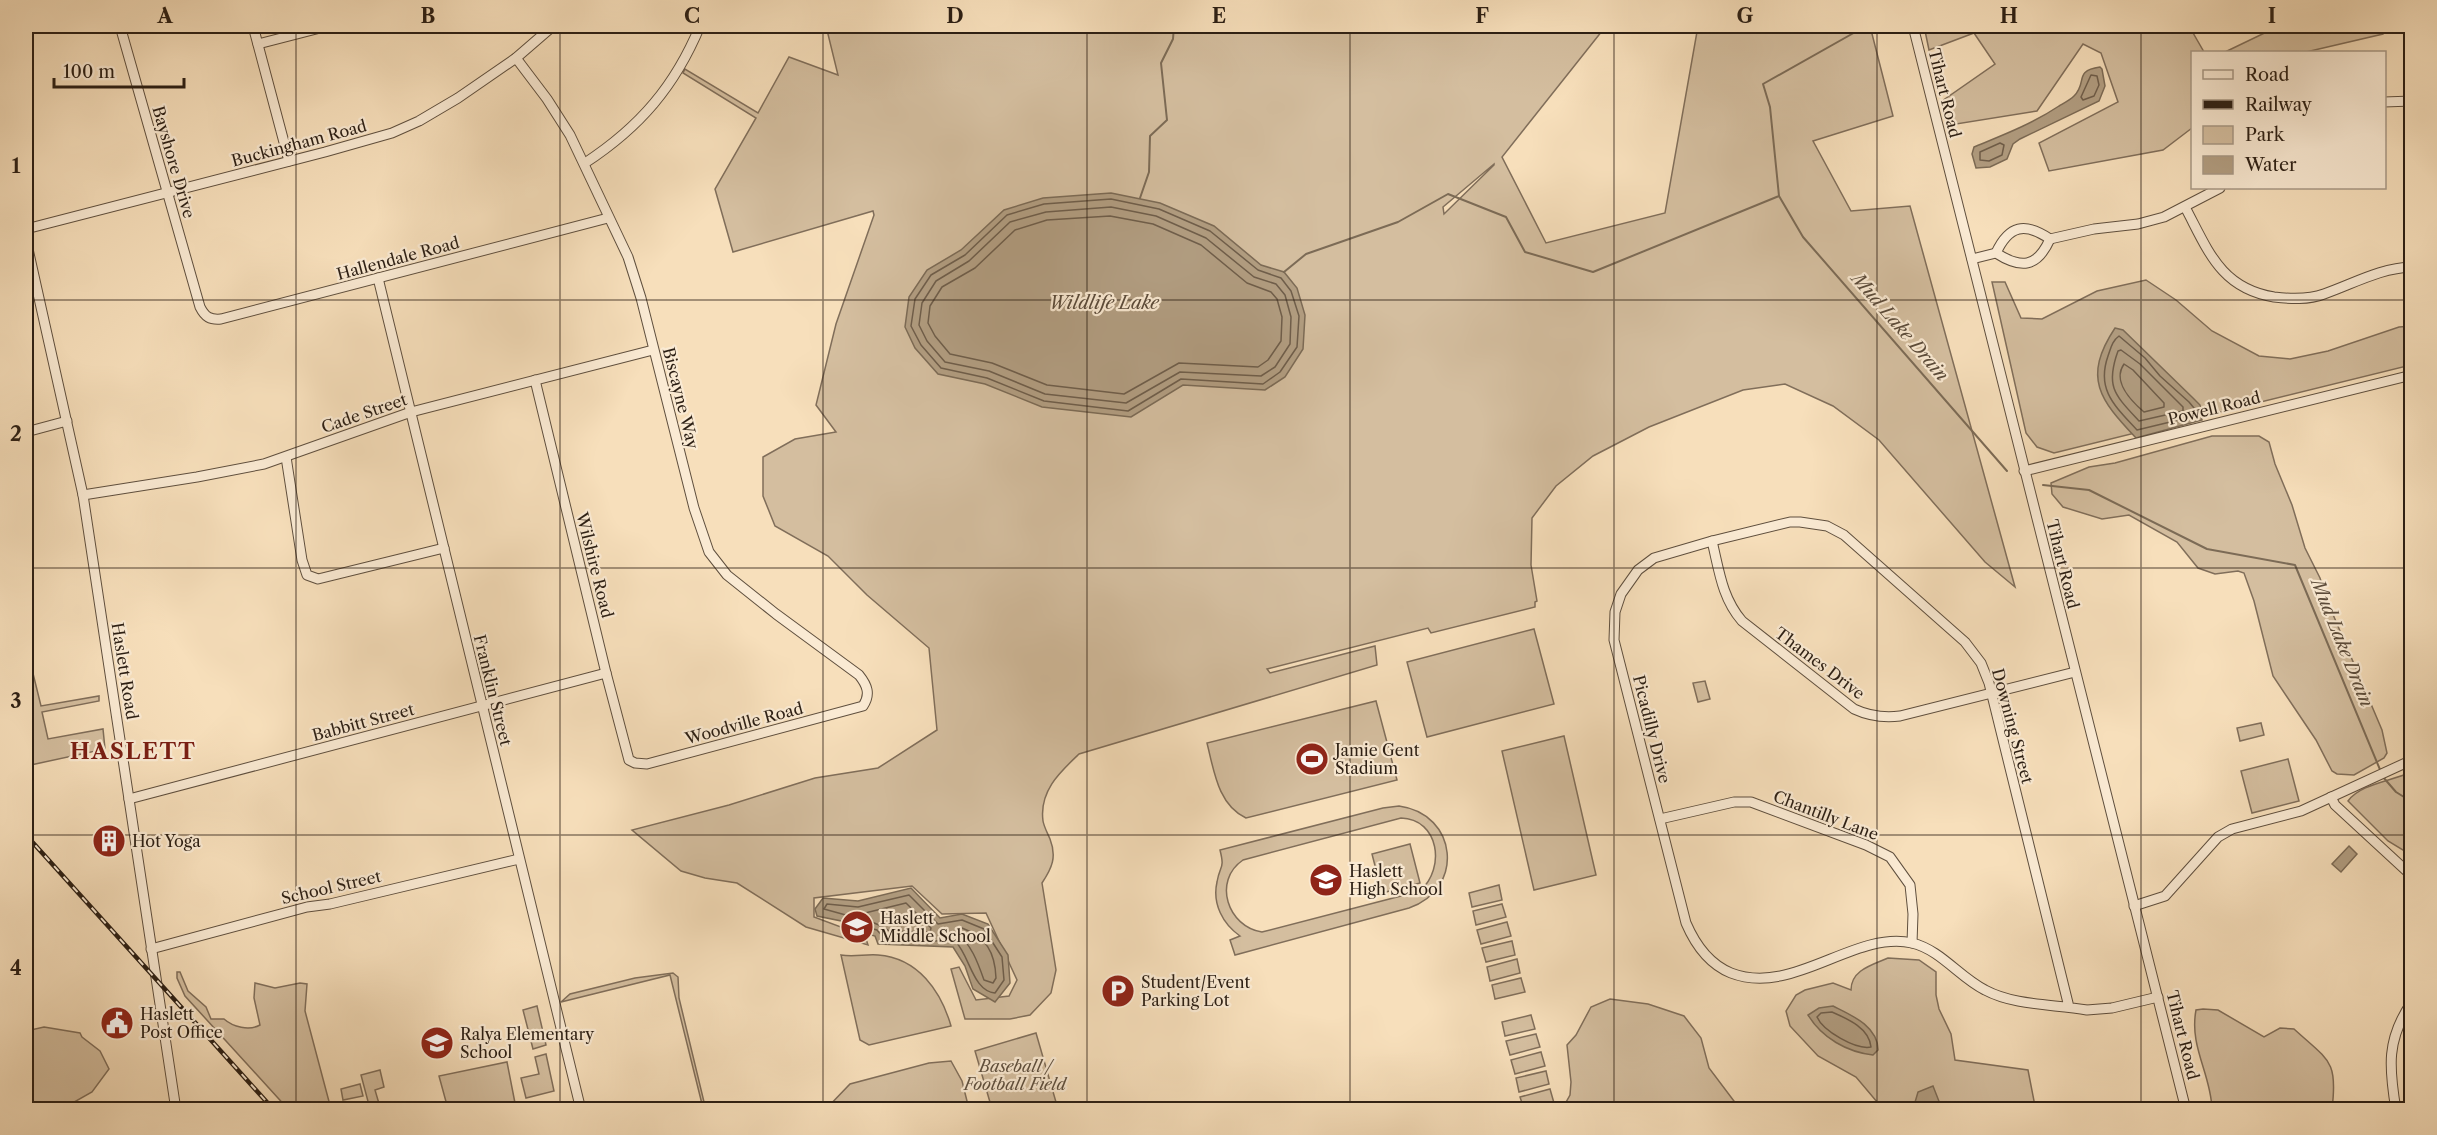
<svg xmlns="http://www.w3.org/2000/svg" width="2437" height="1135" font-family="'Libre Caslon Text',serif">
<style>
.green{fill:#d4be9f;stroke:#806e5a;stroke-width:1.5;fill-rule:evenodd}
.water{fill:#b29e82;stroke:#7c6b56;stroke-width:1.5}
.lines{fill:none;stroke-linecap:round;stroke-linejoin:round}
.shore{stroke:#6f5e4b;stroke-width:1.5}
.stream{stroke:#7c6b56;stroke-width:2}
.minor-casing{stroke:#5f4f3e;stroke-width:11}
.minor{stroke:#faead3;stroke-width:9}
.rail-casing{stroke:#2c1f14;stroke-width:4.5}
.rail{stroke:#faead3;stroke-width:2;stroke-dasharray:7;stroke-linecap:butt}
.grid{fill:none;stroke:#2c1f14;stroke-width:1.5;stroke-opacity:0.55}
.labels{text-anchor:middle;stroke-width:4.5;stroke-linejoin:round;paint-order:stroke}
.street-label{font-size:16px;fill:#2c1f14;stroke:#faead3}
.poi-label{font-size:16px;fill:#2c1f14;stroke:#faead3;text-anchor:start}
.park-label{font-size:16px;font-style:italic;fill:#5e4f3e;stroke:#faead3}
.water-label{font-size:18px;font-style:italic;fill:#5b4b3a;stroke:#faead3}
.district-label{font-size:22px;font-weight:bold;letter-spacing:1.5px;fill:#7a1f14;stroke:#faead3}
.neatline{fill:none;stroke:#2c1f14;stroke-width:2}
.grid-label{font-size:20px;text-anchor:middle;font-weight:bold;fill:#2c1f14}
</style>
<rect width="100%" height="100%" fill="#f7dfbb"/>
<filter id="stains"><feTurbulence type="fractalNoise" baseFrequency=".00333" numOctaves="4"/><feColorMatrix values="0 0 0 0 .2 0 0 0 0 .09 0 0 0 0 .02 0 0 0 .5 -.17"/></filter>
<radialGradient id="worn" r=".72"><stop offset=".6" stop-color="#630" stop-opacity="0"/><stop offset="1" stop-color="#630" stop-opacity=".3"/></radialGradient>
<g class="green">
<path d="M826,26H1606L1502,157L1546,243L1665,213L1698,26H1870L1893,116L1813,141L1851,211L1910,206L2015,587L1985,562L1879,440L1833,406L1785,384L1743,390L1649,427L1593,456L1556,486L1532,518L1531,565L1537,601L1535,602V607L1431,633L1428,628L1267,669L1270,673L1375,646L1377,665L1079,754C1060,772 1039,791 1043,821C1044,827 1048,834 1050,839C1057,857 1052,868 1042,883L1056,970L1051,993L1030,1015L1010,1019H965L951,969L959,967L976,1000L1009,996L1017,980L986,913L942,914L912,886L814,898V917L865,936L868,945L806,927L737,883L705,878L681,871L632,830L729,805L815,778L878,768L937,730L929,648L867,595L828,556L775,526L763,496V457L795,439L836,432L816,405L836,324L874,215L873,211L733,252L715,189L756,118L683,73L685,69L758,113L789,57L838,75ZM1494,164V165L1444,214L1443,207Z"/>
<polygon points="1924,26 2189,26 2204,52 2192,52 2192,128 2163,150 2049,171 2039,143 2118,102 2101,53 2083,44 2037,111 1950,125 1942,101 1995,64 1974,33 1929,50"/>
<polygon points="2279,26 2388,26 2383,34 2306,52 2225,52"/>
<polygon points="2146,280 2176,300 2212,331 2259,356 2290,359 2328,351 2399,327 2411,326 2411,365 2054,453 2037,447 2026,433 1992,282 2005,282 2021,318 2042,319 2097,291"/>
<polygon points="2212,436 2259,436 2269,442 2275,464 2292,505 2305,548 2320,578 2329,605 2382,730 2387,753 2384,758 2354,775 2337,774 2332,771 2316,740 2273,676 2254,601 2244,573 2238,571 2215,574 2198,568 2177,542 2129,515 2102,519 2063,507 2052,494 2051,483 2089,467 2115,463"/>
<polygon points="1534,629 1554,704 1427,737 1407,662"/>
<polygon points="26,645 41,706 99,696 99,701 42,712 48,739 103,729 105,749 26,766"/>
<polygon points="1705,681 1710,699 1698,702 1693,683"/>
<path d="M1376,701L1397,780L1246,818C1218,805 1214,771 1207,743Z"/>
<polygon points="2261,723 2264,735 2240,741 2237,728"/>
<polygon points="1564,736 1596,875 1534,890 1502,751"/>
<polygon points="2288,759 2299,801 2252,813 2241,771"/>
<path d="M2411,772V855L2388,841L2348,801C2360,784 2392,781 2411,772Z"/>
<path d="M1399,806C1458,814 1465,889 1409,908L1235,955L1230,940L1240,936C1223,924 1212,904 1217,882C1220,864 1225,870 1220,850L1383,808ZM1401,818C1439,819 1446,868 1420,891L1262,932C1228,927 1212,881 1243,860Z"/>
<polygon points="1410,844 1420,883 1382,893 1372,854"/>
<polygon points="1499,885 1502,900 1472,907 1469,893"/>
<polygon points="1502,904 1506,917 1476,925 1473,911"/>
<polygon points="1507,922 1511,936 1481,944 1477,930"/>
<polygon points="1512,941 1515,955 1486,962 1482,948"/>
<path d="M841,955C854,957 866,954 878,955C918,958 941,991 951,1026L869,1045L860,1040Z"/>
<path d="M1888,958L1919,960L1936,972V995L1939,1009L1951,1034L1955,1060L2028,1070L2035,1106L2034,1110L1883,1109L1856,1077L1818,1056L1790,1026L1786,1011L1796,995L1805,990L1833,983L1851,990C1851,970 1872,965 1888,958Z"/>
<polygon points="1517,959 1520,973 1490,981 1487,967"/>
<path d="M177,972H180L188,991L206,1007L211,1019H224C233,1027 249,1031 260,1025L254,998L255,983L275,988L300,983L307,984L305,1011L331,1109H288L185,996L177,978Z"/>
<polygon points="673,973 678,977 679,998 705,1106 683,1109 702,1104 670,975 561,1002 570,994 635,978"/>
<polygon points="1521,978 1525,992 1495,999 1492,985"/>
<polygon points="1610,999 1648,1004 1684,1016 1701,1038 1709,1068 1740,1109 1586,1110 1576,1104 1565,1104 1570,1095 1571,1082 1567,1045 1576,1035 1591,1007"/>
<polygon points="537,1006 546,1045 533,1049 523,1010"/>
<path d="M2203,1009L2218,1010L2264,1037L2280,1028L2294,1029C2329,1061 2338,1060 2332,1109H2212C2211,1074 2189,1047 2196,1010Z"/>
<polygon points="1531,1015 1535,1029 1505,1036 1502,1022"/>
<polygon points="44,1027 80,1033 82,1037 100,1051 109,1069 92,1092 62,1109 39,1105 26,1097 26,1031"/>
<polygon points="1036,1033 1058,1109 992,1109 975,1051"/>
<polygon points="1536,1034 1540,1047 1510,1055 1506,1041"/>
<polygon points="1541,1052 1545,1066 1515,1074 1511,1060"/>
<polygon points="546,1054 554,1091 526,1098 521,1078 539,1074 535,1057"/>
<polygon points="951,1061 962,1081 969,1109 826,1109 850,1084 929,1063"/>
<polygon points="507,1062 515,1103 483,1109 448,1109 439,1076"/>
<polygon points="380,1070 384,1087 375,1090 380,1107 370,1109 361,1075"/>
<polygon points="1546,1071 1549,1084 1519,1092 1516,1078"/>
<polygon points="360,1084 363,1096 343,1100 341,1089"/>
<polygon points="1550,1089 1554,1103 1524,1109 1520,1097"/>
</g>
<g class="water">
<path d="M2100,67L2102,69L2105,86L2099,101L2020,139L2013,144L2007,159L1990,167L1976,168L1972,154L1974,147C2003,135 2032,124 2059,106C2064,103 2070,100 2074,96C2088,82 2073,71 2100,67Z"/>
<polygon points="1111,193 1160,203 1214,226 1261,265 1284,272 1297,288 1305,315 1303,349 1285,377 1265,390 1183,385 1131,417 1042,407 985,384 938,374 915,348 905,327 909,297 927,270 961,250 1004,210 1043,198"/>
<path d="M2115,328L2123,330L2193,398L2200,405L2202,420L2136,438C2100,400 2082,378 2115,328Z"/>
<polygon points="2349,846 2357,854 2341,872 2332,864"/>
<polygon points="911,888 940,918 962,914 988,924 1008,955 1010,983 995,1002 973,989 965,966 953,947 878,944 875,936 853,930 851,923 817,916 815,909 823,898 858,901"/>
<path d="M1833,1006C1851,1015 1878,1026 1878,1050L1873,1055C1847,1052 1822,1038 1808,1015L1819,1008Z"/>
<polygon points="1933,1086 1942,1109 1913,1109 1918,1092"/>
</g>
<g class="lines">
<g class="shore">
<polygon points="2091,75 2097,76 2099,85 2094,96 2083,100 2081,97"/>
<polygon points="2000,143 2004,145 2002,155 1989,161 1980,160 1980,152"/>
<polygon points="1111,199 1159,209 1210,231 1258,270 1281,278 1291,291 1299,316 1297,347 1280,372 1263,384 1181,379 1128,411 1044,401 987,378 941,368 921,345 911,326 915,299 931,275 965,255 1007,215 1044,204"/>
<polygon points="1111,207 1156,216 1206,238 1254,277 1276,284 1285,295 1291,317 1290,344 1275,367 1261,376 1180,372 1126,403 1045,394 989,371 945,362 927,341 919,325 922,303 936,281 969,261 1010,222 1046,212"/>
<polygon points="1110,216 1153,224 1201,245 1247,283 1271,292 1277,299 1282,317 1281,341 1268,360 1258,367 1179,363 1124,394 1047,385 992,363 950,354 935,336 928,323 930,306 942,287 975,268 1015,230 1047,220"/>
<path d="M2119,336L2145,358L2160,376L2189,402L2194,408L2195,416L2137,430C2115,406 2096,390 2108,356C2111,348 2112,341 2119,336Z"/>
<path d="M2121,350L2140,364L2183,407V411L2139,421C2115,395 2105,387 2118,351Z"/>
<path d="M2124,364L2133,370L2164,403V407L2144,412C2131,401 2112,381 2124,364Z"/>
<path d="M909,895L938,924L962,920L984,929L1002,957L1004,980L995,993C973,991 970,957 956,942L884,938L877,930L859,925L853,917L824,909L827,904L858,907Z"/>
<path d="M906,903L931,928L930,932L889,931C880,923 869,923 863,917L865,913Z"/>
<path d="M962,928C986,937 995,952 996,978L993,983L984,980C978,963 971,943 956,933V929Z"/>
<path d="M1832,1012C1848,1019 1869,1028 1871,1047C1856,1050 1823,1031 1817,1017L1821,1013Z"/>
</g>
<g class="stream">
<polyline points="1779,196 1803,237 2007,471"/>
<polyline points="1140,198 1149,172 1150,136 1167,120 1161,63 1173,39 1174,26"/>
<polyline points="1284,272 1306,254 1398,222 1448,194 1506,217 1525,252 1593,272 1779,196 1770,107 1763,84 1866,26"/>
<polyline points="2043,485 2089,490 2207,549 2295,565 2381,772"/>
<polyline points="2383,777 2396,792 2412,802"/>
</g>
<defs>
<g id="minor">
<path d="M120,26L200,307C205,317 210,320 221,319L608,218"/>
<polyline points="253,26 289,161"/>
<polyline points="1913,26 2186,1110"/>
<polyline points="258,44 328,26"/>
<path d="M516,58L547,99L570,135L628,257L641,298L694,508L709,552L727,575L776,614L859,675C867,685 871,694 863,706L647,764L635,763L629,760L606,673L535,380"/>
<polyline points="2384,102 2412,101"/>
<path d="M585,163C640,127 675,86 700,26"/>
<path d="M2185,207C2208,250 2220,288 2274,297C2291,299 2308,300 2324,294C2353,284 2380,268 2412,267"/>
<polyline points="26,229 325,152 392,133 419,121 458,98 516,58 553,26"/>
<polyline points="26,240 83,495 176,1110"/>
<path d="M1996,253C2009,225 2025,222 2050,239L2094,229L2138,224L2164,217L2220,188"/>
<path d="M1972,259L1996,253C2021,269 2037,268 2050,239"/>
<polyline points="378,278 581,1110"/>
<polyline points="26,432 67,421"/>
<polyline points="286,457 302,560 307,575 318,579 444,548"/>
<polyline points="2024,471 2412,375"/>
<polyline points="83,495 197,477 264,464 411,412 653,350"/>
<path d="M1712,541C1719,570 1722,598 1742,621L1854,709C1869,716 1884,718 1900,716L2075,672"/>
<polyline points="2331,797 2335,805 2412,876"/>
<polyline points="129,799 606,673"/>
<polyline points="1660,819 1734,802 1751,802 1866,845 1890,857 1910,885 1913,914 1912,943"/>
<polyline points="2134,906 2165,896 2218,837 2232,829 2301,811 2412,760"/>
<polyline points="151,949 307,907 330,904 519,859"/>
<path d="M2069,1007L1989,683L1981,663L1965,642L1844,535L1827,526L1800,522H1790L1712,541L1654,558L1638,570L1621,594L1615,612L1614,640L1686,923C1695,944 1709,964 1731,973C1793,997 1854,930 1912,943C1941,950 1959,977 1985,990C2015,1006 2054,1004 2087,1010L2112,1008L2158,997"/>
<path d="M2396,1110C2389,1068 2386,1039 2412,1002"/>
</g>
</defs>
<use href="#minor" class="minor-casing"/>
<use href="#minor" class="minor"/>
<defs>
<polyline id="rail" points="26,835 274,1110"/>
</defs>
<use href="#rail" class="rail-casing"/>
<use href="#rail" class="rail"/>
</g>
<path class="grid" d="M296,26V1110M560,26V1110M823,26V1110M1087,26V1110M1350,26V1110M1614,26V1110M1877,26V1110M2141,26V1110M26,300H2412M26,568H2412M26,835H2412"/>
<defs>
<symbol id="stadium-disc" viewBox="-11 -11 22 22"><circle r="9.5" fill="#8f2418" stroke="#faead3"/><path d="M0-5a6.5 5 0 1 0 0 10a6.5 5 0 1 0 0-10ZM-3.5-1.8h7v3.6h-7Z" fill="#fff"/></symbol>
<symbol id="building-disc" viewBox="-11 -11 22 22"><circle r="9.5" fill="#8f2418" stroke="#faead3"/><path d="M-4-6H4V6H1V3H-1V6H-4ZM-2.5-4.3h1.7v1.8h-1.7ZM.8-4.3h1.7v1.8H.8ZM-2.5-1h1.7V.8h-1.7ZM.8-1h1.7V.8H.8Z" fill="#fff"/></symbol>
<symbol id="school-disc" viewBox="-11 -11 22 22"><circle r="9.5" fill="#8f2418" stroke="#faead3"/><path d="M0-5L7-2L0 1L-7-2ZM-4 1L0 2.5L4 1V4Q0 6-4 4Z" fill="#fff"/></symbol>
<symbol id="parking-disc" viewBox="-11 -11 22 22"><circle r="9.5" fill="#8f2418" stroke="#faead3"/><path d="M-3.5-5.5H1a3.5 3.5 0 0 1 0 7H-1V5.5H-3.5ZM-1-3.4V-.6H.8a1.4 1.4 0 0 0 0-2.8Z" fill="#fff"/></symbol>
<symbol id="civic-disc" viewBox="-11 -11 22 22"><circle r="9.5" fill="#8f2418" stroke="#faead3"/><path d="M-.6-6.5H3V-4.5H.6V-3L4-1V1h2V6H-6V1h2V-1L-.6-3ZM-1.2 2.5V6h2.4V2.5Z" fill="#fff"/></symbol>
</defs>
<g fill-rule="evenodd">
<use href="#stadium-disc" x="1293" y="740" width="38" height="38"/>
<use href="#building-disc" x="90" y="822" width="38" height="38"/>
<use href="#school-disc" x="1307" y="861" width="38" height="38"/>
<use href="#school-disc" x="838" y="908" width="38" height="38"/>
<use href="#parking-disc" x="1099" y="972" width="38" height="38"/>
<use href="#civic-disc" x="98" y="1004" width="38" height="38"/>
<use href="#school-disc" x="418" y="1024" width="38" height="38"/>
</g>
<g class="labels">
<g class="street-label">
<text transform="translate(1945 93) rotate(76)" y="6">Tihart Road</text>
<text transform="translate(299 143) rotate(-15)" y="6">Buckingham Road</text>
<text transform="translate(174 162) rotate(74)" y="6">Bayshore Drive</text>
<text transform="translate(398 258) rotate(-15)" y="6">Hallendale Road</text>
<text transform="translate(681 398) rotate(76)" y="6">Biscayne Way</text>
<text transform="translate(2214 408) rotate(-14)" y="6">Powell Road</text>
<text transform="translate(364 413) rotate(-19)" y="6">Cade Street</text>
<text transform="translate(2063 564) rotate(76)" y="6">Tihart Road</text>
<text transform="translate(595 565) rotate(76)" y="6">Wilshire Road</text>
<text transform="translate(1820 663) rotate(37)" y="6">Thames Drive</text>
<text transform="translate(125 671) rotate(81)" y="6">Haslett Road</text>
<text transform="translate(493 690) rotate(76)" y="6">Franklin Street</text>
<text transform="translate(363 722) rotate(-15)" y="6">Babbitt Street</text>
<text transform="translate(744 723) rotate(-15)" y="6">Woodville Road</text>
<text transform="translate(2013 726) rotate(75)" y="6">Downing Street</text>
<text transform="translate(1652 729) rotate(76)" y="6">Picadilly Drive</text>
<text transform="translate(1826 815) rotate(21)" y="6">Chantilly Lane</text>
<text transform="translate(331 887) rotate(-13)" y="6">School Street</text>
<text transform="translate(2183 1035) rotate(76)" y="6">Tihart Road</text>
</g>
<g class="poi-label">
<text x="1335" y="756">Jamie Gent<tspan x="1335" dy="18">Stadium</tspan></text>
<text x="132" y="847">Hot Yoga</text>
<text x="1349" y="877">Haslett<tspan x="1349" dy="18">High School</tspan></text>
<text x="880" y="924">Haslett<tspan x="880" dy="18">Middle School</tspan></text>
<text x="1141" y="988">Student/Event<tspan x="1141" dy="18">Parking Lot</tspan></text>
<text x="140" y="1020">Haslett<tspan x="140" dy="18">Post Office</tspan></text>
<text x="460" y="1040">Ralya Elementary<tspan x="460" dy="18">School</tspan></text>
</g>
<g class="park-label">
<text x="1015" y="1072">Baseball /<tspan x="1015" dy="18">Football Field</tspan></text>
</g>
<g class="water-label">
<text x="1104" y="309">Wildlife Lake</text>
<text transform="translate(1900 327) rotate(49)" y="6">Mud Lake Drain</text>
<text transform="translate(2342 643) rotate(68)" y="6">Mud Lake Drain</text>
</g>
<g class="district-label">
<text x="133" y="759">HASLETT</text>
</g>
</g>
<rect width="2437" height="1135" fill="none" stroke="#f7dfbb" stroke-width="66"/>
<rect x="2191" y="51" width="195" height="138" fill="#faead3" stroke="#a89987" stroke-width="1.5"/>
<rect x="2203" y="70" width="30" height="9" fill="#faead3" stroke="#a89987" stroke-width="1.5"/>
<text x="2245" y="81" font-size="18" fill="#2c1f14">Road</text>
<rect x="2203" y="100" width="30" height="9" fill="#2c1f14" stroke="#a89987" stroke-width="1.5"/>
<text x="2245" y="111" font-size="18" fill="#2c1f14">Railway</text>
<rect x="2203" y="126" width="30" height="18" fill="#d4be9f" stroke="#a89987" stroke-width="1.5"/>
<text x="2245" y="141" font-size="18" fill="#2c1f14">Park</text>
<rect x="2203" y="156" width="30" height="18" fill="#b29e82" stroke="#a89987" stroke-width="1.5"/>
<text x="2245" y="171" font-size="18" fill="#2c1f14">Water</text>
<path d="M54 78v9h130v-9" fill="none" stroke="#2c1f14" stroke-width="3"/>
<text x="63" y="78" font-size="18" fill="#2c1f14" stroke="#faead3" stroke-width="4.5" paint-order="stroke">100 m</text>
<rect x="33" y="33" width="2371" height="1069" class="neatline"/>
<g class="grid-label">
<text x="165" y="23">A</text>
<text x="428" y="23">B</text>
<text x="692" y="23">C</text>
<text x="955" y="23">D</text>
<text x="1219" y="23">E</text>
<text x="1482" y="23">F</text>
<text x="1745" y="23">G</text>
<text x="2009" y="23">H</text>
<text x="2272" y="23">I</text>
<text x="16" y="173">1</text>
<text x="16" y="441">2</text>
<text x="16" y="708">3</text>
<text x="16" y="975">4</text>
</g>
<rect width="100%" height="100%" filter="url(#stains)"/>
<rect width="100%" height="100%" fill="url(#worn)"/>
</svg>
